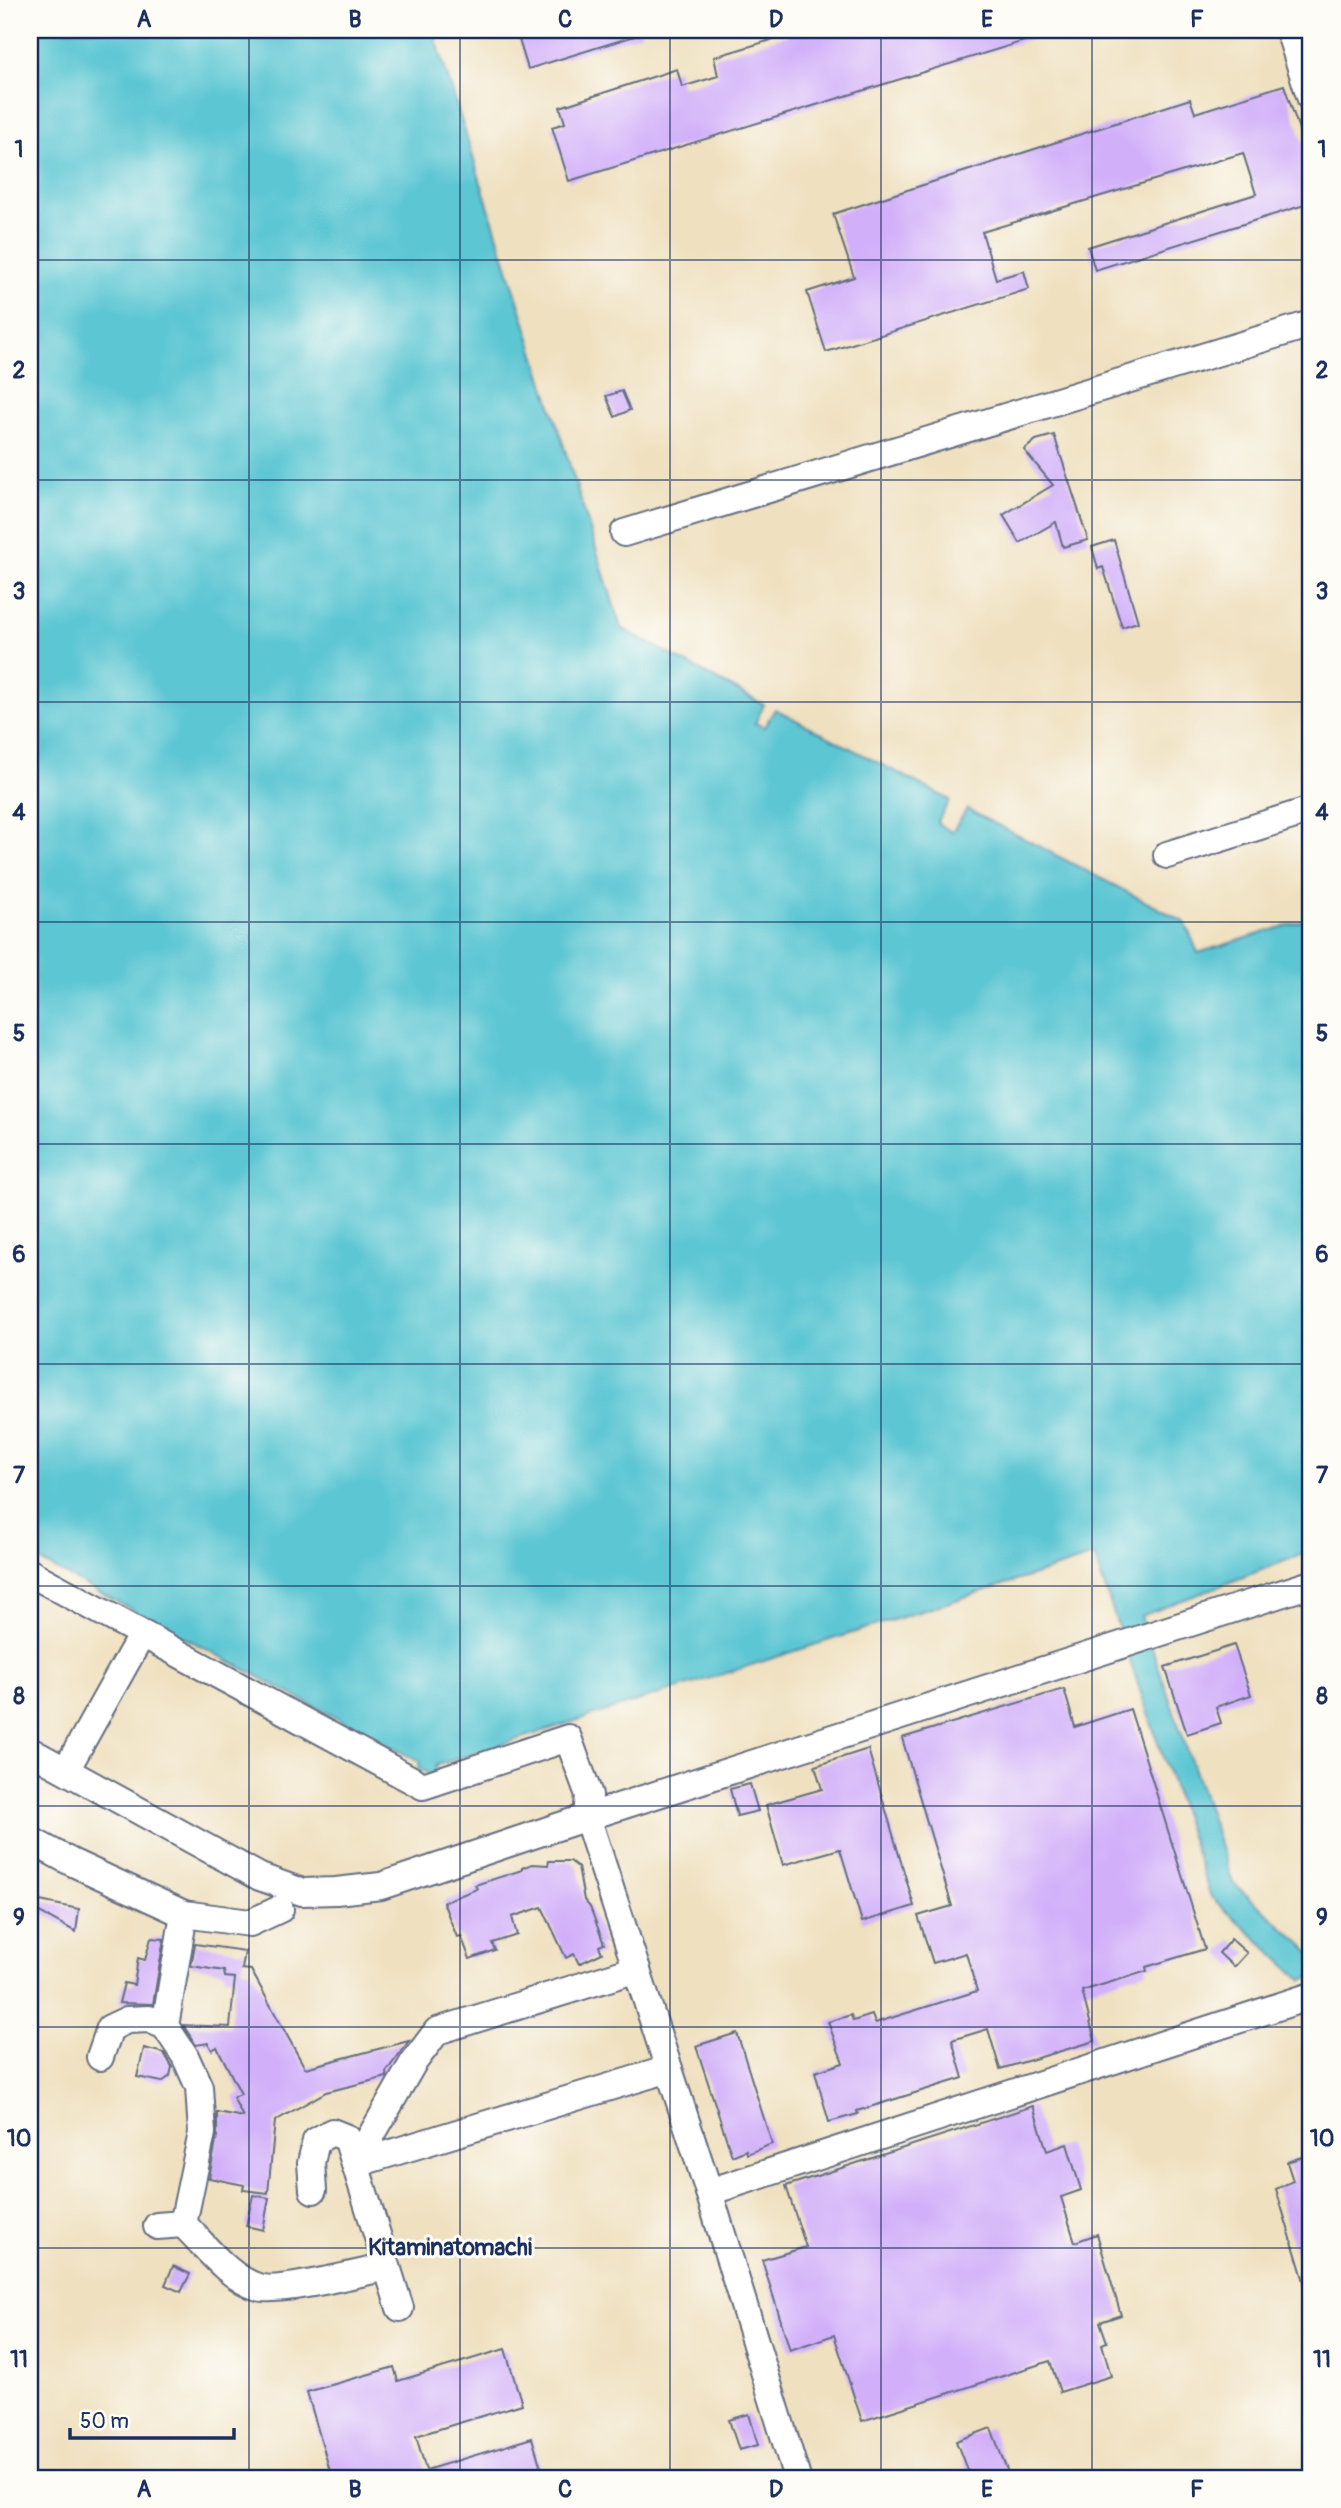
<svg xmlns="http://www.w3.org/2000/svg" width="1341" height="2508" font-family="Pangolin,sans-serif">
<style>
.water{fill:#5bc6d3;stroke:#3b7a98;stroke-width:2}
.building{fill:#d1b0f9}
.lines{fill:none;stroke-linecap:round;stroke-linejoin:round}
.minor-casing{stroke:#656d80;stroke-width:30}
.minor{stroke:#fff;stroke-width:26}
.grid{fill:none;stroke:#1b2f5e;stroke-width:2;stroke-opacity:0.55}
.labels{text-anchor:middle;stroke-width:6;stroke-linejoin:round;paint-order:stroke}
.quarter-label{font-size:23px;font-weight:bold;fill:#1b2f5e;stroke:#fdfcf7}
.neatline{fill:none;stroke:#1b2f5e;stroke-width:2.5}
.grid-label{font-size:23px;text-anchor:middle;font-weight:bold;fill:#1b2f5e}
</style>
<rect width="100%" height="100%" fill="#fdfcf7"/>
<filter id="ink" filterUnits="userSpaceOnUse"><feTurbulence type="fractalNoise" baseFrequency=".0143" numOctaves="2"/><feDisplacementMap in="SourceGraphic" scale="14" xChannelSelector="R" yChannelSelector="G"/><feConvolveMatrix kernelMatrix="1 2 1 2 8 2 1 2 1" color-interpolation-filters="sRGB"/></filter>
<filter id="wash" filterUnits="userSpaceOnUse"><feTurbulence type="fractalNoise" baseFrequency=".00686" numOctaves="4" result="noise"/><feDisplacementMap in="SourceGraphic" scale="28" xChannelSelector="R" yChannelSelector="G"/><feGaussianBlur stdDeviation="1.57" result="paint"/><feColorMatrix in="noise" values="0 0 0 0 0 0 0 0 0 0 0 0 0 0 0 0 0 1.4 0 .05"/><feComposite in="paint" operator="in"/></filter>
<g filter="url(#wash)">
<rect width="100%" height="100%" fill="#efe0bf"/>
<polygon class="water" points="30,30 433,30 621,628 764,705 755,723 764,727 775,709 950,800 937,823 952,832 967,809 1185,922 1198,953 1311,918 1311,1551 1141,1616 1233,1883 1311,1952 1311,1977 1302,1980 1211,1897 1094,1556 437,1765 434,1776 418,1769 420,1762 30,1556"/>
<g id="blocks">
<g class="building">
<polygon points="516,30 641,30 641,34 528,69"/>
<polygon points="805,30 1047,30 1047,34 569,181 552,127 565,123 560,107 677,69 682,87 718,76 714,57"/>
<polygon points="1284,85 1311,165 1311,203 1095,270 1088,247 1256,194 1243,153 982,232 996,279 1024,271 1029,289 826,352 807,292 854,277 833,214 1190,99 1195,113"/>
<polygon points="622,391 630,410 615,417 606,396"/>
<polygon points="1054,435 1088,540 1063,547 1056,522 1020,543 1003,515 1053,485 1024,450 1036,440"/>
<polygon points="1114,540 1138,622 1122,627 1103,567 1098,569 1092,547"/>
<polygon points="1234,1645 1251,1695 1216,1707 1221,1723 1187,1734 1165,1667"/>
<polygon points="1064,1689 1075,1727 1130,1709 1205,1949 1146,1967 1147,1971 1082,1991 1095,2041 1000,2069 988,2029 952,2040 963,2078 857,2111 858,2114 829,2122 815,2072 843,2063 828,2022 851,2015 853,2021 872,2015 875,2023 977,1991 966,1953 933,1963 918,1916 952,1906 902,1738"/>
<polygon points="868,1749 914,1906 862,1922 840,1849 783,1865 766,1805 822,1789 815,1766"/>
<polygon points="750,1784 758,1811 737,1816 730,1789"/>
<polygon points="549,1861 570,1861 578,1867 584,1900 590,1907 604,1944 599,1946 602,1953 579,1964 574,1954 566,1958 542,1907 512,1917 517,1935 492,1943 495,1950 470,1959 461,1936 457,1937 443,1902 477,1889 475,1885 522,1870 522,1868 532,1864 548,1865"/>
<polygon points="30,1899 79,1909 76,1932 30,1907"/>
<polygon points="151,1938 164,1939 153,2004 119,2003 124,1983 134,1985 138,1958 145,1960"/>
<polygon points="1231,1939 1247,1953 1234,1967 1219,1953"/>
<polygon points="195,1944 245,1951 242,1969 251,1970 305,2068 409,2041 386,2072 387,2077 326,2092 275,2121 268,2193 243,2190 244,2185 209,2178 217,2136 217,2112 243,2117 233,2097 241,2094 217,2047 212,2050 208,2043 196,2045 183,2025 230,2027 235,1978 225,1977 224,1971 191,1966"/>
<polygon points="737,2033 772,2144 747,2154 746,2150 732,2156 696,2046"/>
<polygon points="144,2048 164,2053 172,2067 170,2076 162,2082 137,2077"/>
<polygon points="1033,2106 1047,2151 1067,2144 1081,2190 1061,2197 1075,2242 1097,2234 1121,2315 1100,2322 1107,2342 1102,2344 1111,2376 1060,2392 1050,2361 862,2421 834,2335 790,2350 762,2260 806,2247 786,2186"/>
<polygon points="1311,2154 1311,2290 1307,2291 1276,2189 1293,2181 1287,2162"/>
<polygon points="253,2195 269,2198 263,2230 246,2226"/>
<polygon points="173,2266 190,2274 181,2292 165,2285"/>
<polygon points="505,2349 522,2404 416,2436 426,2470 532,2438 544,2478 332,2478 307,2392 394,2367 398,2381"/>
<polygon points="749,2414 758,2445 739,2450 729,2420"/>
<polygon points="991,2428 1010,2478 970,2478 956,2441"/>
</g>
</g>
</g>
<g filter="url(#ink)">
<use href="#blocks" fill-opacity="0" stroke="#656d80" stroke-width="2"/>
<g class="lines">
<defs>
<g id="minor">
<polyline points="1289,30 1311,99"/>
<polyline points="624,533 1311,324"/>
<polyline points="1167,855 1311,810"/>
<polyline points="30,1573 423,1786 568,1738 589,1795 587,1817 709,2192 797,2478"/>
<polyline points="30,1751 260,1877 302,1892 336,1891 381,1886 587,1817 1311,1584"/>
<polyline points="66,1770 142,1634"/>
<polyline points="30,1840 71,1862 184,1914 250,1923 280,1909"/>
<polyline points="165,2026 184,1914"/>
<polyline points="100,2057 110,2028 127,2020 149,2019 165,2026 185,2056 199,2087 202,2133 183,2224 157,2226"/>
<polyline points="355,2164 413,2063 437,2031 637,1969"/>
<polyline points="355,2164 669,2069"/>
<polyline points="313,2190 311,2163 316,2141 332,2132 347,2138 400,2308"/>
<polyline points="709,2192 1311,1996"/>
<path d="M183,2224C205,2245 228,2278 258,2287C277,2294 363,2272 387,2267"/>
</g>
</defs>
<use href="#minor" class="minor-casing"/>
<use href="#minor" class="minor"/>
</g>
</g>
<path class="grid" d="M249,30V2478M460,30V2478M670,30V2478M881,30V2478M1092,30V2478M30,260H1311M30,480H1311M30,702H1311M30,922H1311M30,1144H1311M30,1364H1311M30,1586H1311M30,1806H1311M30,2027H1311M30,2248H1311"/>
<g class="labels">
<g class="quarter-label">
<text x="450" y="2255">Kitaminatomachi</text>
</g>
</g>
<rect width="1341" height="2508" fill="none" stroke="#fdfcf7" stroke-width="77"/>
<path d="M70 2428v10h164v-10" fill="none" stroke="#1b2f5e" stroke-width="3.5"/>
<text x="80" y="2428" font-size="21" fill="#1b2f5e" stroke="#fdfcf7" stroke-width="5" paint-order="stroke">50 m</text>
<rect x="38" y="38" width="1264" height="2432" class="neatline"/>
<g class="grid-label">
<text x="144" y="27">A</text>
<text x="355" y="27">B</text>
<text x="565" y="27">C</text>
<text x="776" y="27">D</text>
<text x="987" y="27">E</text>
<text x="1197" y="27">F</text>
<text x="19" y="157">1</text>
<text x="1322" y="157">1</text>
<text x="19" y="378">2</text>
<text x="1322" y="378">2</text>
<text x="19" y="599">3</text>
<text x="1322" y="599">3</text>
<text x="19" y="820">4</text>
<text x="1322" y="820">4</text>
<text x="19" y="1041">5</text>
<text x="1322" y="1041">5</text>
<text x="19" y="1262">6</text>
<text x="1322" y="1262">6</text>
<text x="19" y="1483">7</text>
<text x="1322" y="1483">7</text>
<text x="19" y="1704">8</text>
<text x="1322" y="1704">8</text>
<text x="19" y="1925">9</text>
<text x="1322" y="1925">9</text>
<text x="19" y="2146">10</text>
<text x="1322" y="2146">10</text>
<text x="19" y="2367">11</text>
<text x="1322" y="2367">11</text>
<text x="144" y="2497">A</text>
<text x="355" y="2497">B</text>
<text x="565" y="2497">C</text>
<text x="776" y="2497">D</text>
<text x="987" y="2497">E</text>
<text x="1197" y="2497">F</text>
</g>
</svg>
